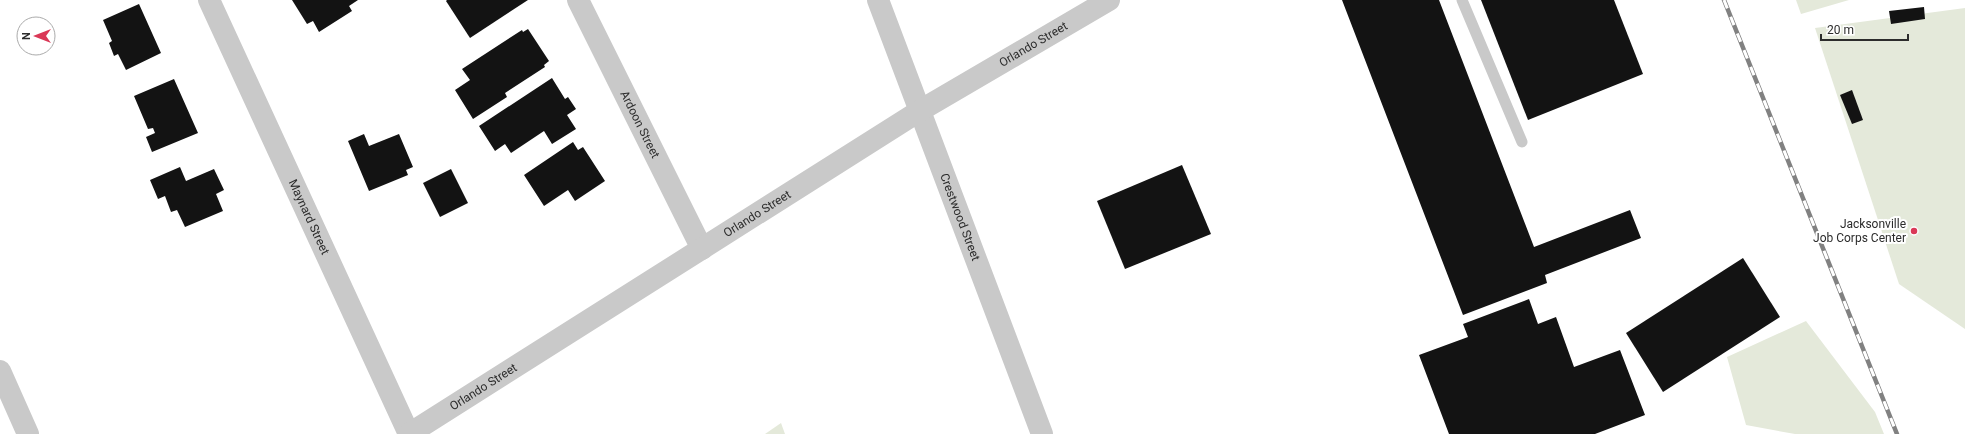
<svg xmlns="http://www.w3.org/2000/svg" width="1965" height="434" font-family="Roboto,sans-serif">
<style>
.green{fill:#e4e9da}
.building{fill:#131313}
.lines{fill:none;stroke-linecap:round;stroke-linejoin:round}
.service{stroke:#c9c9c9;stroke-width:11}
.minor{stroke:#c9c9c9;stroke-width:22}
.rail-casing{stroke:#818181;stroke-width:4.5}
.rail{stroke:#fff;stroke-width:3;stroke-dasharray:9;stroke-linecap:butt}
.poi-dot{fill:#da3857;stroke:#fff;stroke-width:1.5}
.labels{text-anchor:middle;stroke-width:4;stroke-linejoin:round;paint-order:stroke}
.street-label{font-size:12px;fill:#2c2c2c;stroke:#fff}
.poi-label{font-size:12px;fill:#2c2c2c;stroke:#fff;text-anchor:end}
</style>
<rect width="100%" height="100%" fill="#fff"/>
<g class="green">
<polygon points="1796,0 1849,0 1801,14"/>
<polygon points="1965,8 1965,329 1899,284 1815,28"/>
<polygon points="1806,321 1875,412 1884,434 1795,434 1746,425 1727,357"/>
<polygon points="781,423 785,434 765,434"/>
</g>
<g class="building">
<polygon points="292,0 358,0 349,6 352,11 319,32 313,21 307,24"/>
<polygon points="528,0 470,38 446,1 447,0"/>
<polygon points="1342,0 1439,0 1534,247 1630,210 1641,238 1545,275 1547,283 1463,315"/>
<polygon points="1481,0 1614,0 1643,74 1528,120"/>
<polygon points="139,4 161,53 126,70 118,54 114,56 109,43 112,41 103,20"/>
<polygon points="1924,7 1925,19 1891,24 1889,11"/>
<polygon points="528,29 549,61 544,65 545,67 505,93 507,97 473,119 455,90 470,80 462,69 522,30 523,32"/>
<polygon points="552,78 565,99 568,97 576,109 567,115 576,129 552,144 544,131 511,153 505,144 495,151 479,126"/>
<polygon points="174,79 198,133 152,152 146,137 155,133 153,128 148,129 134,96"/>
<polygon points="1852,90 1863,120 1852,124 1840,95"/>
<polygon points="364,134 369,146 399,134 413,167 406,170 408,175 369,191 348,141"/>
<polygon points="573,142 578,150 583,147 605,181 575,201 568,190 544,206 524,175"/>
<polygon points="1182,165 1211,234 1125,269 1097,201"/>
<polygon points="180,167 186,181 214,169 224,190 216,194 223,211 185,227 177,210 171,212 165,196 158,199 150,180"/>
<polygon points="451,169 468,203 440,217 423,183"/>
<polygon points="1743,258 1780,317 1663,392 1626,333"/>
<polygon points="1529,299 1538,324 1556,317 1574,367 1620,350 1645,415 1595,434 1449,434 1419,355 1468,337 1463,324"/>
</g>
<g class="lines">
<polyline class="service" points="1462,0 1522,142"/>
<g class="minor">
<path id="s1" d="M209,0L409,434"/>
<path id="s2" d="M578,0L702,249"/>
<path id="s3" d="M878,0L1042,434"/>
<polyline points="0,371 28,434"/>
<path id="s4" d="M409,434L921,110L1109,0"/>
</g>
<defs>
<polyline id="rail" points="1724,0 1897,434"/>
</defs>
<use href="#rail" class="rail-casing"/>
<use href="#rail" class="rail"/>
</g>
<circle class="poi-dot" cx="1914" cy="231" r="4"/>
<g class="labels">
<g class="street-label">
<text dy="4" stroke="none"><textPath href="#s4" startOffset="736">Orlando Street</textPath></text>
<text dy="4" stroke="none"><textPath href="#s2" startOffset="139">Ardoon Street</textPath></text>
<text dy="4" stroke="none"><textPath href="#s4" startOffset="412">Orlando Street</textPath></text>
<text dy="4" stroke="none"><textPath href="#s1" startOffset="239">Maynard Street</textPath></text>
<text dy="4" stroke="none"><textPath href="#s3" startOffset="232">Crestwood Street</textPath></text>
<text dy="4" stroke="none"><textPath href="#s4" startOffset="88">Orlando Street</textPath></text>
</g>
<g class="poi-label">
<text x="1906" y="228">Jacksonville<tspan x="1906" dy="14">Job Corps Center</tspan></text>
</g>
</g>
<g transform="translate(36 36) rotate(270)"><circle r="19" fill="#ffffff" stroke="#ababab"/>
<path d="M0-3L7 15L0 10L-7 15Z" fill="#da3857"/>
<text y="-6" font-size="11" font-weight="bold" text-anchor="middle" fill="#2c2c2c">N</text>
</g>
<path d="M1821 34v6h87v-6" fill="none" stroke="#2c2c2c" stroke-width="2"/>
<text x="1827" y="34" font-size="12" fill="#2c2c2c" stroke="#ffffff" stroke-width="3" paint-order="stroke">20 m</text>
</svg>
